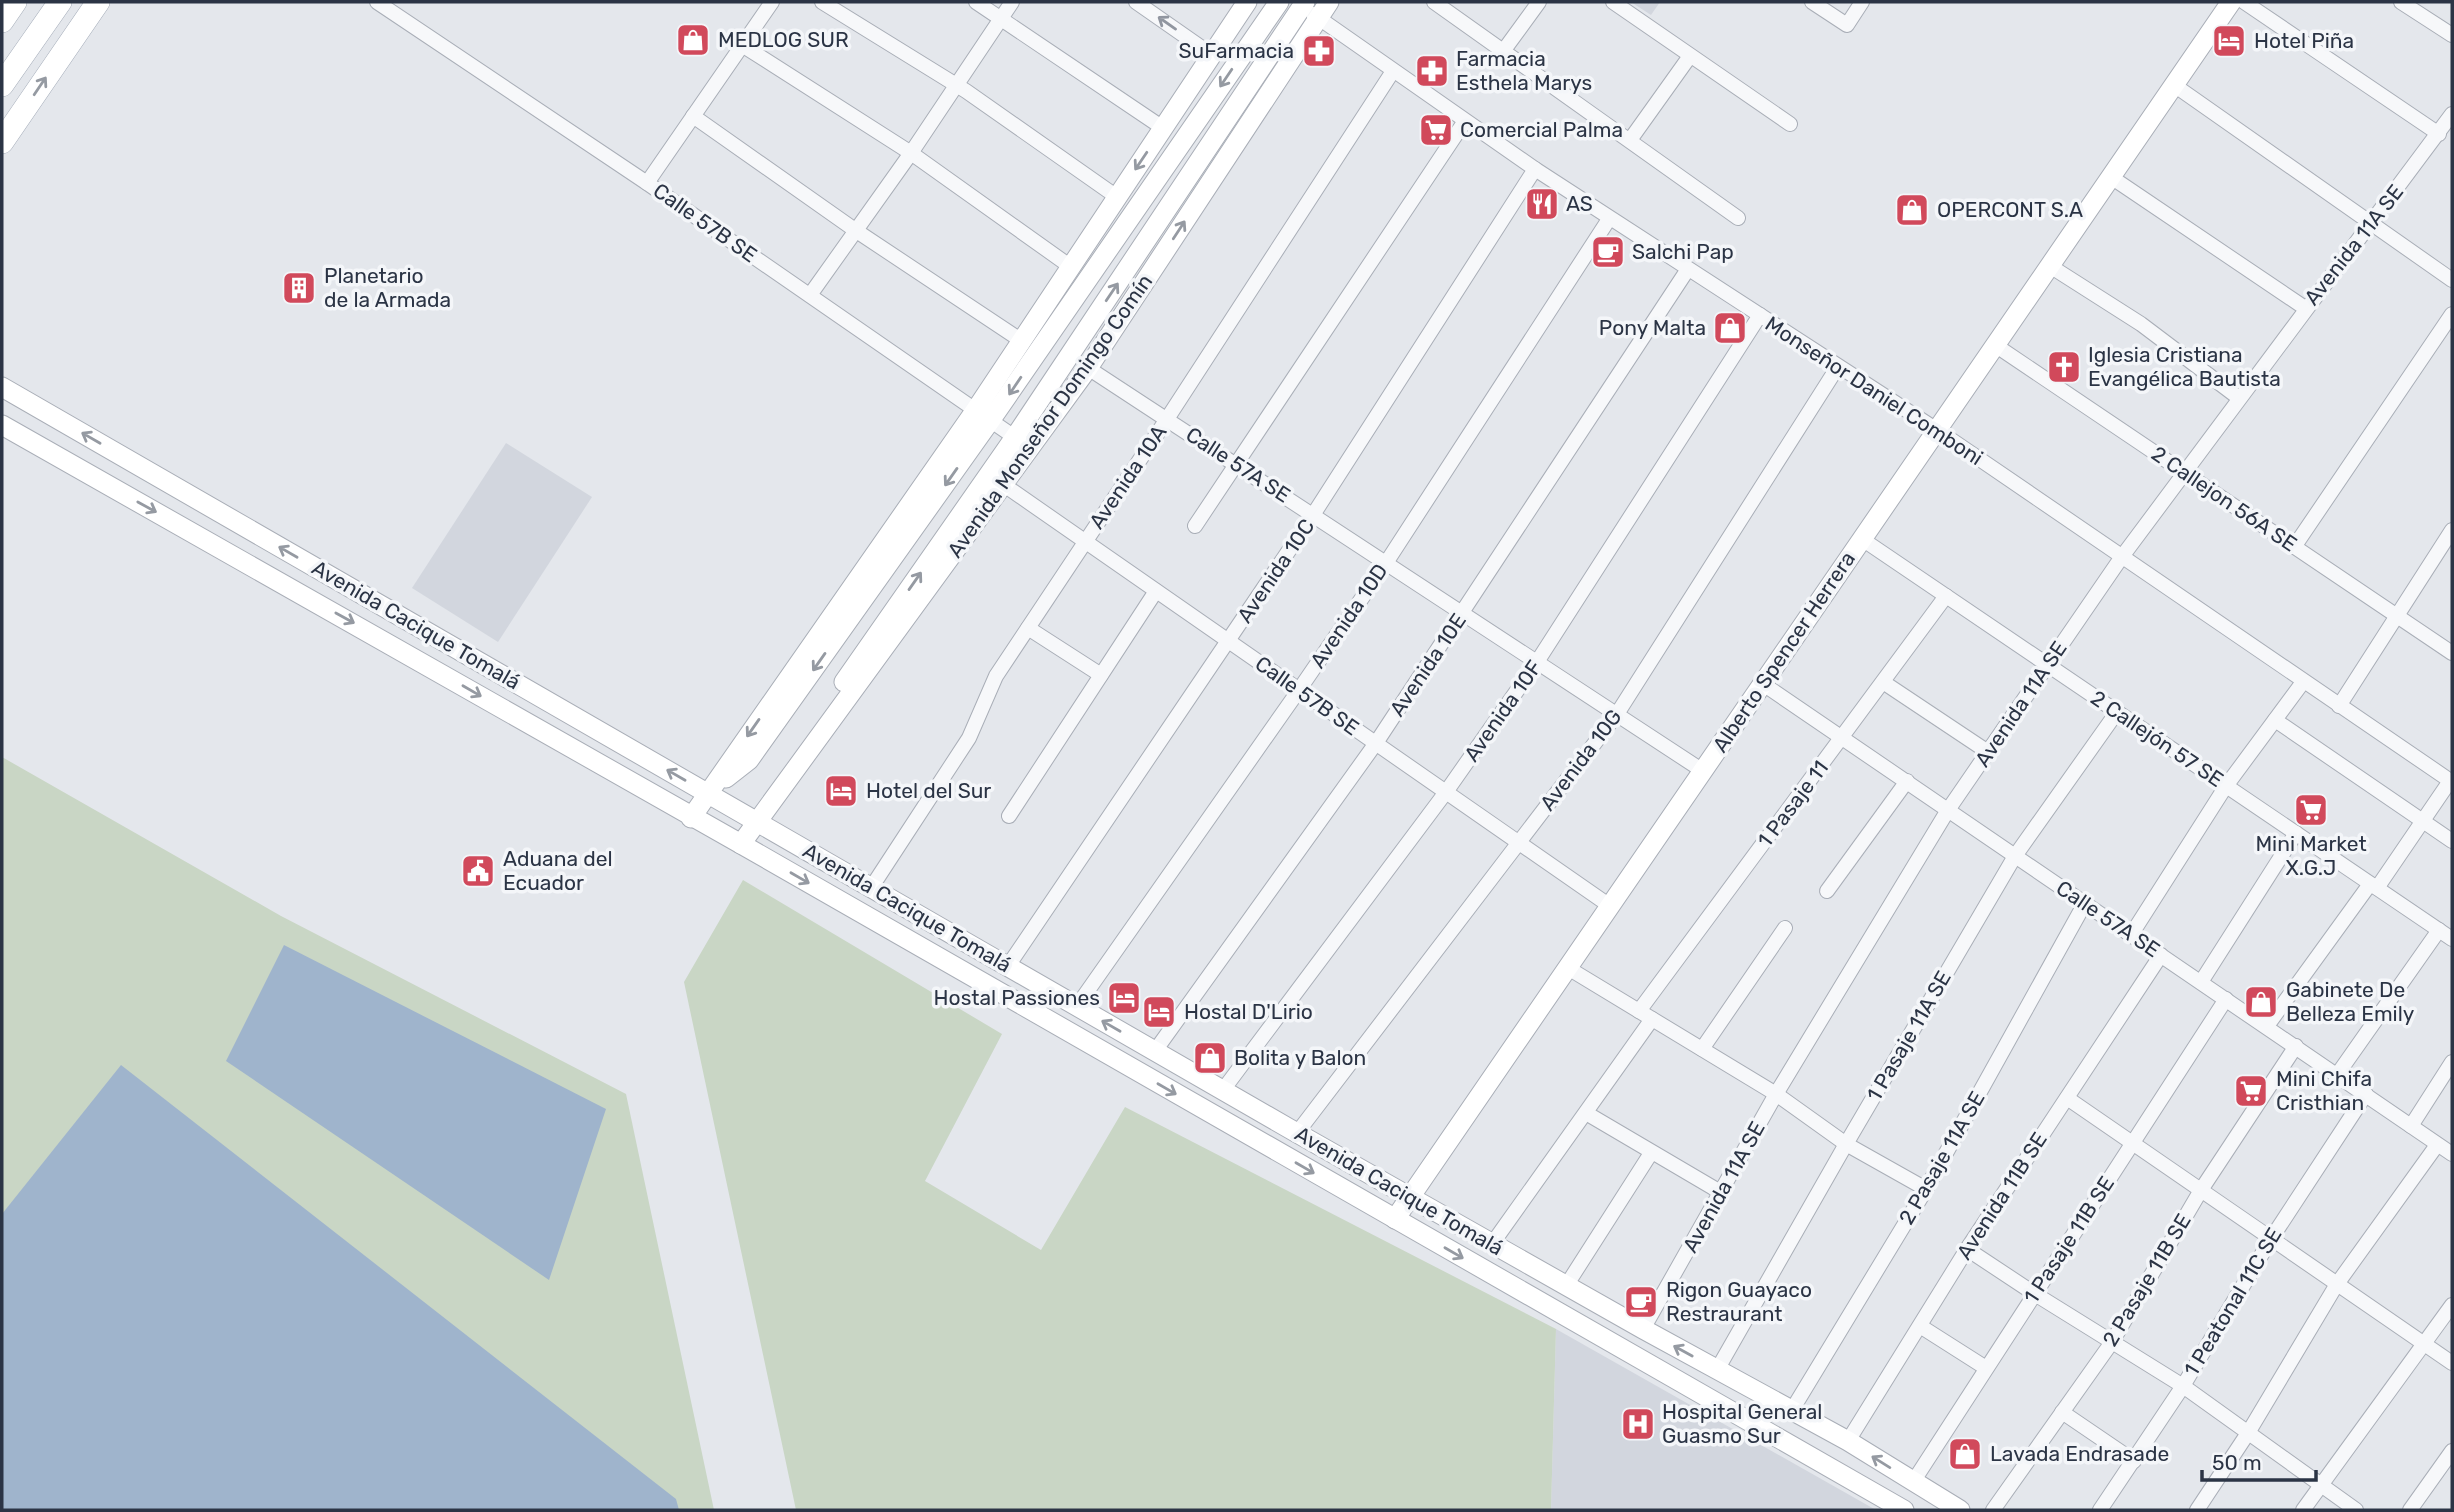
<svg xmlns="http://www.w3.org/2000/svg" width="2454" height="1512" font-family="Rubik,sans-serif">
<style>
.built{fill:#d2d6de}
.green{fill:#c9d6c5}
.water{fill:#9fb4cc}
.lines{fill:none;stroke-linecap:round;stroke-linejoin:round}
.street-casing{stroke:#a9aeb7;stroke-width:16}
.secondary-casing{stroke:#a9aeb7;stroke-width:21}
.primary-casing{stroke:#a3abb8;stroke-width:24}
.street{stroke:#f7f8fa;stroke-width:14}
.secondary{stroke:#fff;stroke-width:19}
.primary{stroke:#fff;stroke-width:23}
.oneway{stroke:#9196a0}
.oneway2{stroke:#959aa2}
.labels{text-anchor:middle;stroke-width:7;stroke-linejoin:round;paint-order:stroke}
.poi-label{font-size:21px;fill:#2b3445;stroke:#f4f6f9;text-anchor:start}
.street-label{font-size:21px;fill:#2b3445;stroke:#f4f6f9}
</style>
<rect width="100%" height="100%" fill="#e4e7ec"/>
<g class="built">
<polygon points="1631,2 1660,2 1651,15"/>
<polygon points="506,443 592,497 498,642 412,588"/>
<polygon points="1556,1329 1876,1510 1551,1510"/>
</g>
<g class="green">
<polygon points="2,757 281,916 626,1094 714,1510 2,1510"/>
<polygon points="743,880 1002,1034 925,1181 1041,1250 1125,1107 1556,1329 1551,1510 796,1510 684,982"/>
</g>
<g class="water">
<polygon points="284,945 606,1109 549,1280 226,1061"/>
<polygon points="121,1065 676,1499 679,1510 2,1510 2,1214"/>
</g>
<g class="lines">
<defs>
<g id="street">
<polyline points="377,2 647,183 1023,443"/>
<polyline points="822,2 966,91 1117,197"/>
<polyline points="976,2 1163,128"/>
<polyline points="1136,2 1212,55"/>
<polyline points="1434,2 1738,218"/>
<polyline points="1613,2 1790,124"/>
<polyline points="1812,2 1847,25 1862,2"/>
<polyline points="2244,2 2439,134"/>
<polyline points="2401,2 2452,35"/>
<polyline points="1313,14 1535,169 1937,430 2452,782"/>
<polyline points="742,45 911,153 1071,267"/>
<polyline points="1504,50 1539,2"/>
<polyline points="2174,85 2452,280"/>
<polyline points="693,116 855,230 1022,341"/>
<polyline points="1630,140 1690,56"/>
<polyline points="2111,177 2305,308"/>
<polyline points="647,183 772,2"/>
<polyline points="2050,266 2141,324 2239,398"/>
<polyline points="810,295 911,153 1012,2"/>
<polyline points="1995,345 2452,653"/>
<polyline points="1088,368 1703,771"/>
<polyline points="1004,485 1610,906"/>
<polyline points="1195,526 1465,121"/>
<polyline points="1862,539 2452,939"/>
<polyline points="2294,547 2452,314"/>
<polyline points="1028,628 1101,675"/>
<polyline points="1883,682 1988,752"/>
<polyline points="1763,684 2452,1154"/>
<polyline points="2339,706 2452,530"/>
<polyline points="2275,720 2452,841"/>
<polyline points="1009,816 1156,591"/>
<polyline points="871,888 969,738 996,676 1167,419 1393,71"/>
<polyline points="2377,888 2450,781"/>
<polyline points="1827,891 1907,781"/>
<polyline points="2131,935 2226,786 2303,682"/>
<polyline points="1008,966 1313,515 1535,169"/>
<polyline points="1568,968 1776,1094 1846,1144 1926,1189"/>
<polyline points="2201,982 2296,833"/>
<polyline points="1077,1006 1299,690 1386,563 1609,219"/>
<polyline points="1639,1011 1946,596"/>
<polyline points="2267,1026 2370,884"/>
<polyline points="1702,1049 1785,928"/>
<polyline points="1155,1051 1376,743 1688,269"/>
<polyline points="2337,1075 2439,930"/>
<polyline points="1223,1090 1446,792 1537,662 1760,315"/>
<polyline points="2067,1098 2452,1363"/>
<polyline points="1586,1113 1722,1193"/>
<polyline points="2411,1126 2452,1062"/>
<polyline points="1297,1133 1617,714 1837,368"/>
<polyline points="1492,1244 1652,1019"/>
<polyline points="1967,1249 2035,1294 2183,1386 2356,1510"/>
<polyline points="1566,1286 1651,1153"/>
<polyline points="1920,1326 1986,1368"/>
<polyline points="1643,1329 1776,1094 1948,810 2121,558 2452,114"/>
<polyline points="1717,1370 1846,1144 2015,856 2117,712"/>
<polyline points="1792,1410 1926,1189 2085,903"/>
<polyline points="2062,1412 2134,1461"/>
<polyline points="1848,1441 1967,1249 2161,955"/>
<polyline points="1913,1482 2226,999"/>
<polyline points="1993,1510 2112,1342 2201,1190 2296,1046"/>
<polyline points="2100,1510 2183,1386 2271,1239 2366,1094"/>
<polyline points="2197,1510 2248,1433 2337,1284 2437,1145"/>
<polyline points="2303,1510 2452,1305"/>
<polyline points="2410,1510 2452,1451"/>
</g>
<g id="secondary">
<polyline points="2,387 1297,1133 1643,1329 1848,1441 1960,1510"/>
<polyline points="2,425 741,844 1904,1510"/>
<polyline points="844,682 1015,437 1305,2"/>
<polyline points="726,778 749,760 990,421 1279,2"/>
<polyline points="691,818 975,411 1247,2"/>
<polyline points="741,844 1088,368 1329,2"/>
<polyline points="1395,1219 2231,2"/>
</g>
<g id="primary">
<polyline points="2,21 15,2"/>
<polyline points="2,85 60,2"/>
<polyline points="2,142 98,2"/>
</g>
</defs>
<use href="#street" class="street-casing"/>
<use href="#secondary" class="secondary-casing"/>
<use href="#primary" class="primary-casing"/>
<use href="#street" class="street"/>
<use href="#secondary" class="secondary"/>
<use href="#primary" class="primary"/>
</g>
<defs><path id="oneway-shaft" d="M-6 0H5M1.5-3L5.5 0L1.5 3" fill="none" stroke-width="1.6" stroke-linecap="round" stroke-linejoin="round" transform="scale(1.75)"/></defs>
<use class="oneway" href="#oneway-shaft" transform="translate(1167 23) rotate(-145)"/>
<g class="oneway2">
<use href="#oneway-shaft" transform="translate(1226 78) rotate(124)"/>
<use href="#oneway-shaft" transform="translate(40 86) rotate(-56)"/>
<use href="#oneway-shaft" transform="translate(1141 161) rotate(124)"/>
<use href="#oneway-shaft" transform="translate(1179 230) rotate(-57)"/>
<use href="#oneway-shaft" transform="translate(1112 292) rotate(-56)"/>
<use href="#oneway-shaft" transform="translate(1015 386) rotate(124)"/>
<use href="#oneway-shaft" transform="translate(91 438) rotate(-150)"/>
<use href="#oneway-shaft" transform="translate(951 477) rotate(125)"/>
<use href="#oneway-shaft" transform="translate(147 507) rotate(29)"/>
<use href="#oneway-shaft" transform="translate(288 552) rotate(-150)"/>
<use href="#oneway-shaft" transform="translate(915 581) rotate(-55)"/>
<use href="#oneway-shaft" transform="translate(345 618) rotate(29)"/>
<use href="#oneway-shaft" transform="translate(819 662) rotate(125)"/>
<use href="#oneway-shaft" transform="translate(472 691) rotate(30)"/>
<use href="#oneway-shaft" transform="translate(753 728) rotate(125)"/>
<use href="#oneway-shaft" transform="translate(676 775) rotate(-150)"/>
<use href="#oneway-shaft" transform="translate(800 878) rotate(30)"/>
<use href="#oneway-shaft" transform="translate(1111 1026) rotate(-150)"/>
<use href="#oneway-shaft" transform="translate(1167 1089) rotate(30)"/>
<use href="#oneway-shaft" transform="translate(1305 1168) rotate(30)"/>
<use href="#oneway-shaft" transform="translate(1454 1253) rotate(30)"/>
<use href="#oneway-shaft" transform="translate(1683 1351) rotate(-151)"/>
<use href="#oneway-shaft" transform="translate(1881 1462) rotate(-148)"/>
</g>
<defs>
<symbol id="shop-square" viewBox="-11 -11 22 22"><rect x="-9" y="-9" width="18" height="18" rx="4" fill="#d1495b" stroke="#f4f6f9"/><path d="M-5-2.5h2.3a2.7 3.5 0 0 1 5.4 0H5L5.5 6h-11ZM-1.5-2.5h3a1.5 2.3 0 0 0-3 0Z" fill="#fff"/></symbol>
<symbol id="hotel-square" viewBox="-11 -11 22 22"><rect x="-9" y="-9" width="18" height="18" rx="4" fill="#d1495b" stroke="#f4f6f9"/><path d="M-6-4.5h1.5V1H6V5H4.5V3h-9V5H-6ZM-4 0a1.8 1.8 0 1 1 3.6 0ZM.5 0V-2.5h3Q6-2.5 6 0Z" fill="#fff"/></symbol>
<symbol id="pharmacy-square" viewBox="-11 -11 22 22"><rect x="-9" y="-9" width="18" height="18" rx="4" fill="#d1495b" stroke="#f4f6f9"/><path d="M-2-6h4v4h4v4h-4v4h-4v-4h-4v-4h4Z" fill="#fff"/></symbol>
<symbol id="supermarket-square" viewBox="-11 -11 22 22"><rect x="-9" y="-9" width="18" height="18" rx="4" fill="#d1495b" stroke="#f4f6f9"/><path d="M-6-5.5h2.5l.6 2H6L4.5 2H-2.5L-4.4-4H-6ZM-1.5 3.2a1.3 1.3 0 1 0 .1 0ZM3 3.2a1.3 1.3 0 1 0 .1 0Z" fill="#fff"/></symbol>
<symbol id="restaurant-square" viewBox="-11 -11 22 22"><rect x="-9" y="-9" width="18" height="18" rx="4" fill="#d1495b" stroke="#f4f6f9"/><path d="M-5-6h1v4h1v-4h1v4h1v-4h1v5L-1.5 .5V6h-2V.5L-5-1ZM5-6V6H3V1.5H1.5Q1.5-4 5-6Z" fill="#fff"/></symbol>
<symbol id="cafe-square" viewBox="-11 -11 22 22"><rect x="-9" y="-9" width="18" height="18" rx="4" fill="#d1495b" stroke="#f4f6f9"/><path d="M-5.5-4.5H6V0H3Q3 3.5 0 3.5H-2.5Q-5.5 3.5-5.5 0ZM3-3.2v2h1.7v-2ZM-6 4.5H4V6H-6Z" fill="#fff"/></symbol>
<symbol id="building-square" viewBox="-11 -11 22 22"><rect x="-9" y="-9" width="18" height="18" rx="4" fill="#d1495b" stroke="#f4f6f9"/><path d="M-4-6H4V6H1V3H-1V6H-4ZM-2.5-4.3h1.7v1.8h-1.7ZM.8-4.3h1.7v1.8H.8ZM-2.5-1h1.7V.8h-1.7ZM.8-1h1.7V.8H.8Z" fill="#fff"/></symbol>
<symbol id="church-square" viewBox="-11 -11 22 22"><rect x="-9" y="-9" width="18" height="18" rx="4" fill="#d1495b" stroke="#f4f6f9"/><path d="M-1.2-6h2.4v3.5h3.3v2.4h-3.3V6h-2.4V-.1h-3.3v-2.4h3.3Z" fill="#fff"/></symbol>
<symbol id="civic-square" viewBox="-11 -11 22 22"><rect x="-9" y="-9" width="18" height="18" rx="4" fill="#d1495b" stroke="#f4f6f9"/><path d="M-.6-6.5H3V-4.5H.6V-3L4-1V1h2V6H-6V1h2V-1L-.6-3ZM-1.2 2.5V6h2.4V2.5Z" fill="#fff"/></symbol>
<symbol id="hospital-square" viewBox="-11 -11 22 22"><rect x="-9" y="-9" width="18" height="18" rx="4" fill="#d1495b" stroke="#f4f6f9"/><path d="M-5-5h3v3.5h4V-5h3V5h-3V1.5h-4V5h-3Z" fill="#fff"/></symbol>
</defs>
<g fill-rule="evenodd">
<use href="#shop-square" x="674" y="21" width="38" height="38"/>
<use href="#hotel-square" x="2210" y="22" width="38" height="38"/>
<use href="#pharmacy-square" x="1300" y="32" width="38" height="38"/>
<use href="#pharmacy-square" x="1413" y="52" width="38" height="38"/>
<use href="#supermarket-square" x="1417" y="111" width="38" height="38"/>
<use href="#restaurant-square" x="1523" y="185" width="38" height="38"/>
<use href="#shop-square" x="1893" y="191" width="38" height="38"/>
<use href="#cafe-square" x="1589" y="233" width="38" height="38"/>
<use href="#building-square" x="280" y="269" width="38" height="38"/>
<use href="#shop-square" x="1711" y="309" width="38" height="38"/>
<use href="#church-square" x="2045" y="348" width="38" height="38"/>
<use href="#hotel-square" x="822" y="772" width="38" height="38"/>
<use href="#supermarket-square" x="2292" y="791" width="38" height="38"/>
<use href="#civic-square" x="459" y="852" width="38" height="38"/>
<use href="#hotel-square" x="1105" y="979" width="38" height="38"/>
<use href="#shop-square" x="2242" y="983" width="38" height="38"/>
<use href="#hotel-square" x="1140" y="993" width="38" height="38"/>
<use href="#shop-square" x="1191" y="1039" width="38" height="38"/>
<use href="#supermarket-square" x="2232" y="1072" width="38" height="38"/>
<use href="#cafe-square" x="1622" y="1283" width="38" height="38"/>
<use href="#hospital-square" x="1619" y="1405" width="38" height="38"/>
<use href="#shop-square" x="1946" y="1435" width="38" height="38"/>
</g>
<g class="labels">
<g class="poi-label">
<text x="718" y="47">MEDLOG SUR</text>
<text x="2254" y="48">Hotel Piña</text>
<text x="1294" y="58" text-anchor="end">SuFarmacia</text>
<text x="1456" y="66">Farmacia<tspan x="1456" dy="24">Esthela Marys</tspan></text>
<text x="1460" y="137">Comercial Palma</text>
<text x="1566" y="211">AS</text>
<text x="1937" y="217">OPERCONT S.A</text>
<text x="1632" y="259">Salchi Pap</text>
<text x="324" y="283">Planetario<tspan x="324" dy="24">de la Armada</tspan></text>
<text x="1706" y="335" text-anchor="end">Pony Malta</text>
<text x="2088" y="362">Iglesia Cristiana<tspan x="2088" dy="24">Evangélica Bautista</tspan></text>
<text x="866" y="798">Hotel del Sur</text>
<text x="2311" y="851" text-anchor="middle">Mini Market<tspan x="2311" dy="24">X.G.J</tspan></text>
<text x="503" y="866">Aduana del<tspan x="503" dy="24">Ecuador</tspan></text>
<text x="2286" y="997">Gabinete De<tspan x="2286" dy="24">Belleza Emily</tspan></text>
<text x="1100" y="1005" text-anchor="end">Hostal Passiones</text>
<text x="1184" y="1019">Hostal D'Lirio</text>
<text x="1234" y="1065">Bolita y Balon</text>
<text x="2276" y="1086">Mini Chifa<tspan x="2276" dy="24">Cristhian</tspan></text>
<text x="1666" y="1297">Rigon Guayaco<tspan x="1666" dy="24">Restraurant</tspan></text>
<text x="1662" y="1419">Hospital General<tspan x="1662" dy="24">Guasmo Sur</tspan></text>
<text x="1990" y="1461">Lavada Endrasade</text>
</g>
<g class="street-label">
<text transform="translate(705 223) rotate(35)" y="7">Calle 57B SE</text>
<text transform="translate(2354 245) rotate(-52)" y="7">Avenida 11A SE</text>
<text transform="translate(1874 391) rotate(33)" y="7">Monseñor Daniel Comboni</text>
<text transform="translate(1050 416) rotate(-55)" y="7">Avenida Monseñor Domingo Comín</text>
<text transform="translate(1238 465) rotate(33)" y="7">Calle 57A SE</text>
<text transform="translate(1128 477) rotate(-56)" y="7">Avenida 10A</text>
<text transform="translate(2224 499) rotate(34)" y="7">2 Callejon 56A SE</text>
<text transform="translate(1276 571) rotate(-56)" y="7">Avenida 10C</text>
<text transform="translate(1349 616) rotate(-56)" y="7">Avenida 10D</text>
<text transform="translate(416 625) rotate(30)" y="7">Avenida Cacique Tomalá</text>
<text transform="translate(1784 652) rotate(-56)" y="7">Alberto Spencer Herrera</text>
<text transform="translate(1428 665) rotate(-56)" y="7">Avenida 10E</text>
<text transform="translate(1307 696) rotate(35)" y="7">Calle 57B SE</text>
<text transform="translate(2021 704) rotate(-56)" y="7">Avenida 11A SE</text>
<text transform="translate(1503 711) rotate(-55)" y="7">Avenida 10F</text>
<text transform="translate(2157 739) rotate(34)" y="7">2 Callejón 57 SE</text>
<text transform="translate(1581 760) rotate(-53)" y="7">Avenida 10G</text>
<text transform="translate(1793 804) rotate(-53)" y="7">1 Pasaje 11</text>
<text transform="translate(907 908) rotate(30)" y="7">Avenida Cacique Tomalá</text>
<text transform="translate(2108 919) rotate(34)" y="7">Calle 57A SE</text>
<text transform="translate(1909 1036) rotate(-60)" y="7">1 Pasaje 11A SE</text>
<text transform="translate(1942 1158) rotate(-60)" y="7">2 Pasaje 11A SE</text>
<text transform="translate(1724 1187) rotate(-61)" y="7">Avenida 11A SE</text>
<text transform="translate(1399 1191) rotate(30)" y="7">Avenida Cacique Tomalá</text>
<text transform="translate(2002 1196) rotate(-57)" y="7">Avenida 11B SE</text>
<text transform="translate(2069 1240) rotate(-57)" y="7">1 Pasaje 11B SE</text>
<text transform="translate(2147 1280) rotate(-59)" y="7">2 Pasaje 11B SE</text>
<text transform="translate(2233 1302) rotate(-59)" y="7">1 Peatonal 11C SE</text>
</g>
</g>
<rect width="2454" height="1512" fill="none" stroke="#2b3445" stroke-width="7"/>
<path d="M2202 1470v10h114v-10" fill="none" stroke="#2b3445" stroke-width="3.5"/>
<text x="2212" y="1470" font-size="21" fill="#2b3445" stroke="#f4f6f9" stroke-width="5" paint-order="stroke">50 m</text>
</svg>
